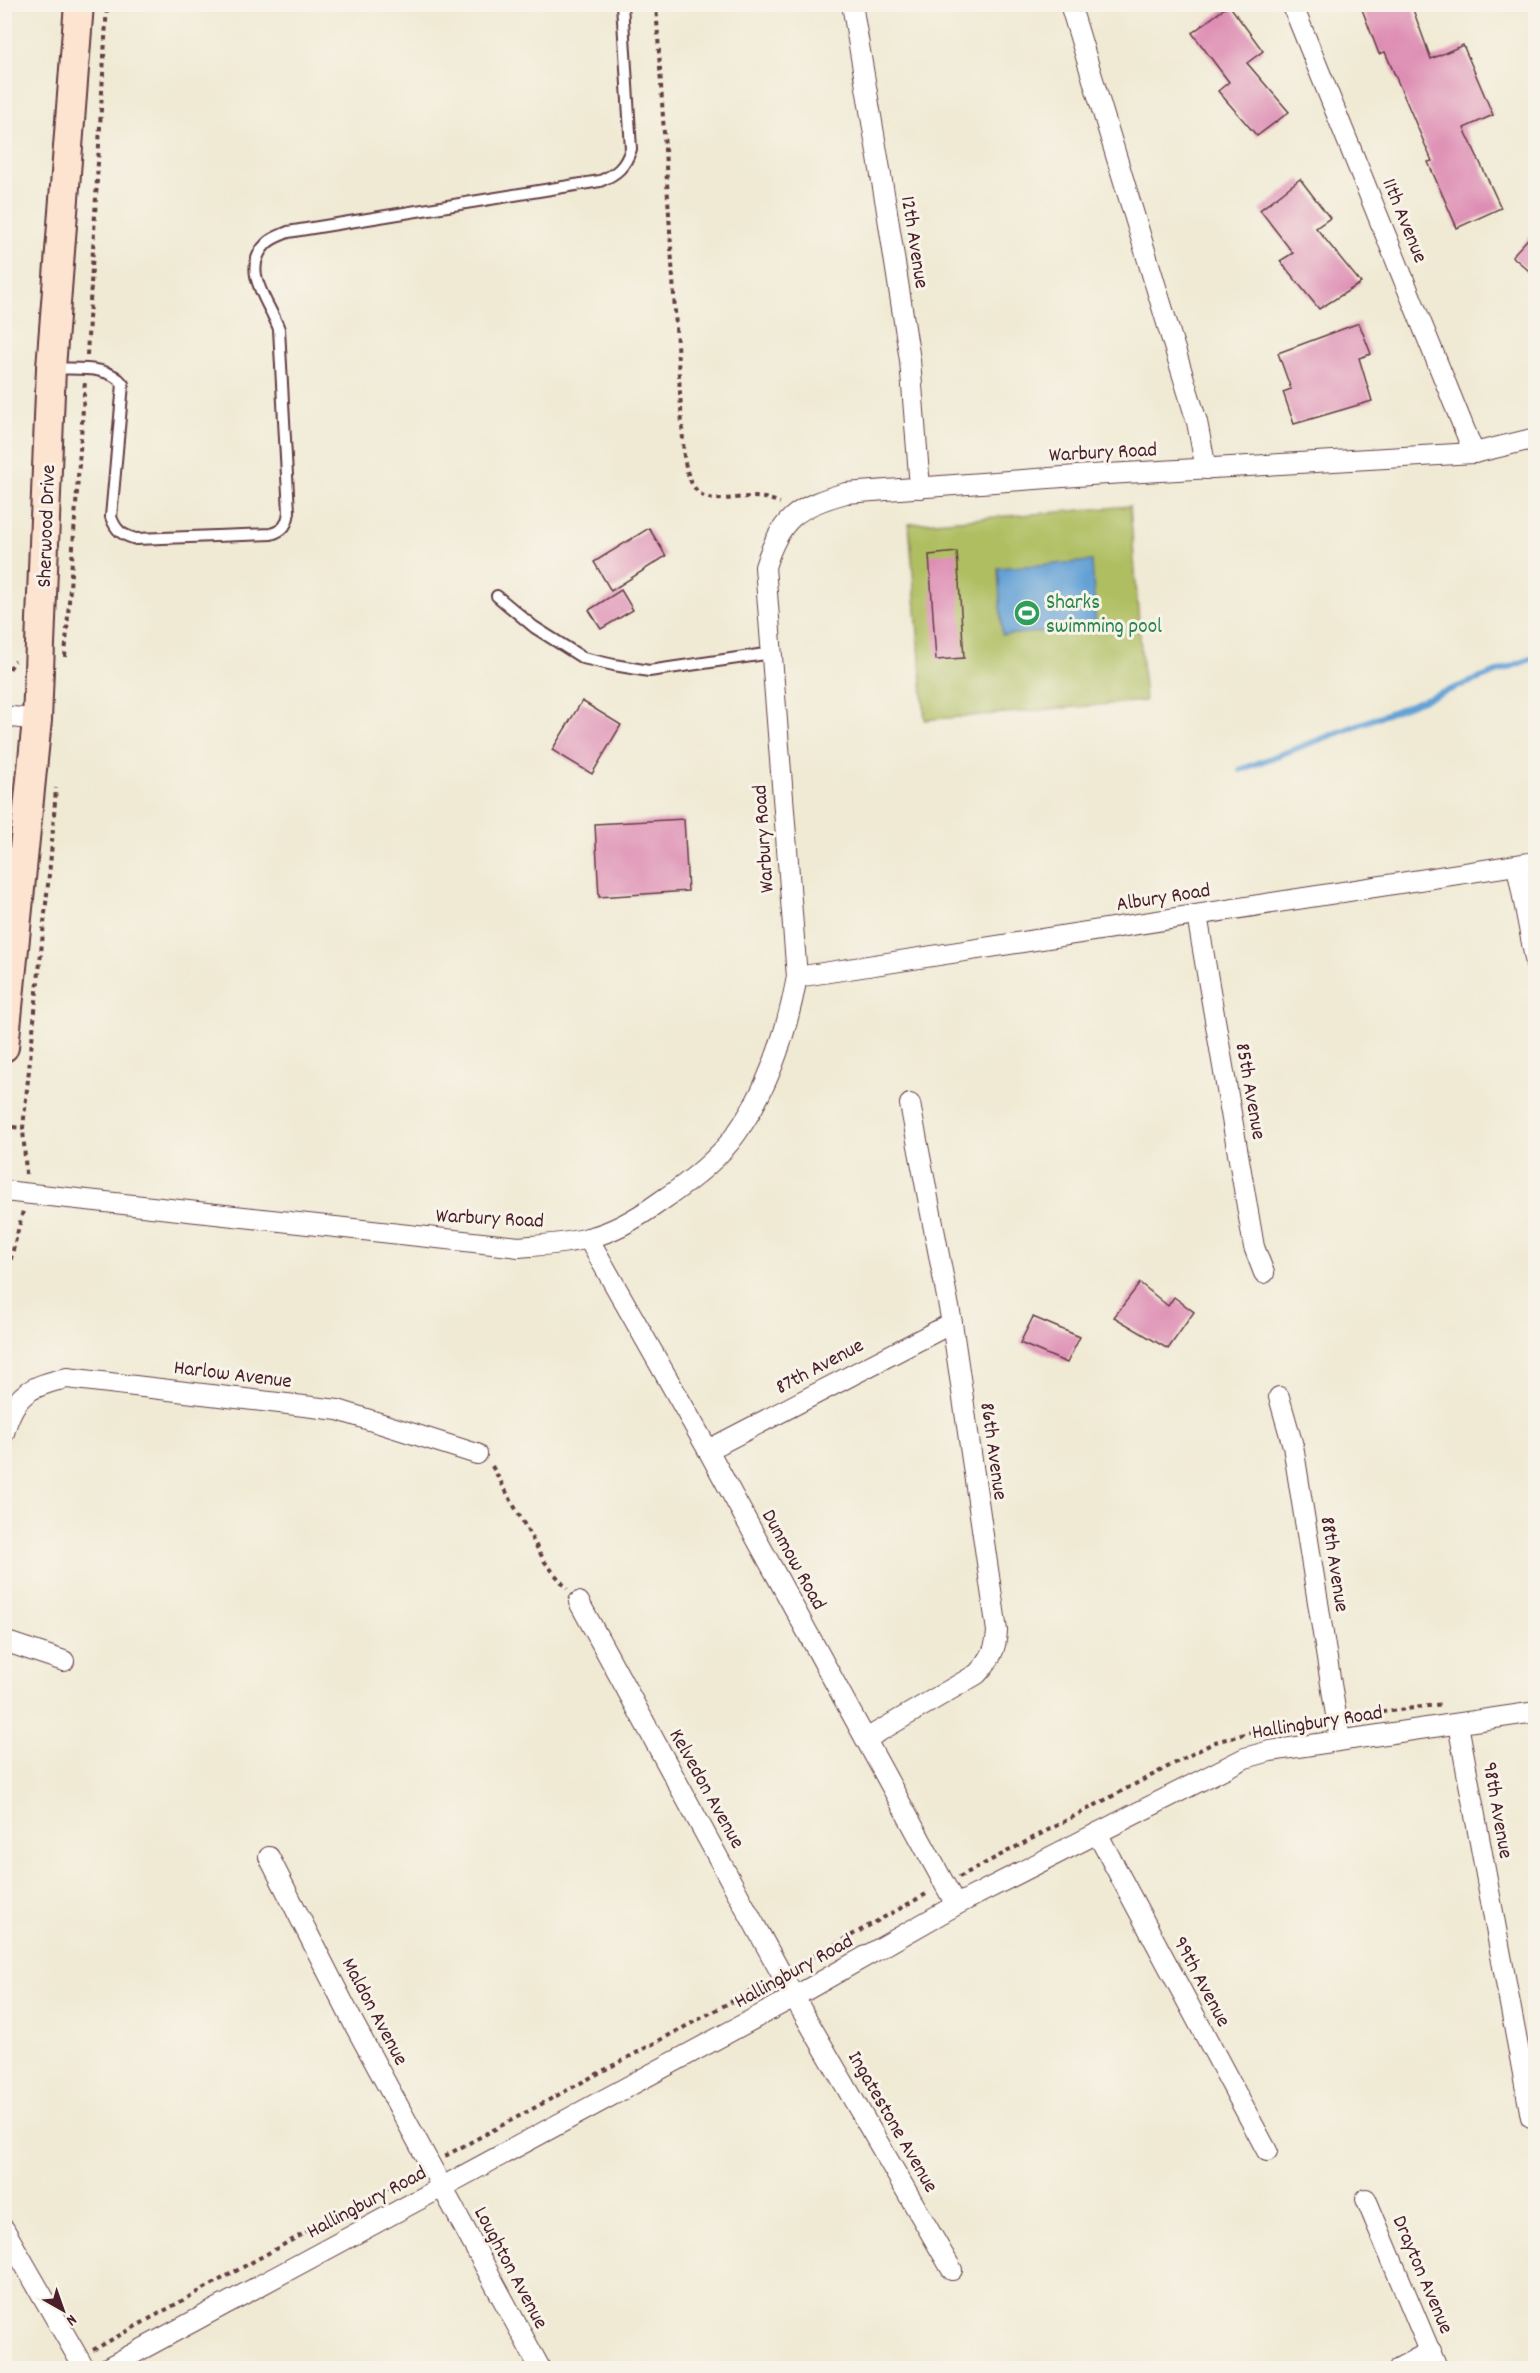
<svg xmlns="http://www.w3.org/2000/svg" width="1540" height="2373" font-family="Dekko,sans-serif">
<style>
.green{fill:#afbe61;stroke:#7c6e46;stroke-width:1.5}
.water{fill:#63a1d5;stroke:#566080;stroke-width:1.5}
.lines{fill:none;stroke-linecap:round;stroke-linejoin:round}
.stream{stroke:#63a1d5;stroke-width:6}
.building{fill:#de8eb4}
.lane-casing{stroke:#633d44;stroke-width:14}
.street-casing{stroke:#633d44;stroke-width:22}
.secondary-casing{stroke:#633d44;stroke-width:32}
.path{stroke:#633d44;stroke-width:4;stroke-dasharray:4.5 4.5;stroke-linecap:butt}
.lane{stroke:#fff;stroke-width:10}
.street{stroke:#fff;stroke-width:20}
.secondary{stroke:#fde4d0;stroke-width:28}
.labels{text-anchor:middle;stroke-width:6;stroke-linejoin:round;paint-order:stroke}
.street-label{font-size:21px;fill:#4a1f2b;stroke:#f7f3e8}
.leisure-label{font-size:21px;fill:#27864d;stroke:#f7f3e8;text-anchor:start}
</style>
<rect width="100%" height="100%" fill="#f7f3e8"/>
<filter id="ink" filterUnits="userSpaceOnUse"><feTurbulence type="fractalNoise" baseFrequency=".0167" numOctaves="2"/><feDisplacementMap in="SourceGraphic" scale="12" xChannelSelector="R" yChannelSelector="G"/><feConvolveMatrix kernelMatrix="1 2 1 2 8 2 1 2 1" color-interpolation-filters="sRGB"/></filter>
<filter id="wash" filterUnits="userSpaceOnUse"><feTurbulence type="fractalNoise" baseFrequency=".008" numOctaves="4" result="noise"/><feDisplacementMap in="SourceGraphic" scale="24" xChannelSelector="R" yChannelSelector="G"/><feGaussianBlur stdDeviation="1.35" result="paint"/><feColorMatrix in="noise" values="0 0 0 0 0 0 0 0 0 0 0 0 0 0 0 0 0 1.4 0 .05"/><feComposite in="paint" operator="in"/></filter>
<g filter="url(#wash)">
<rect width="100%" height="100%" fill="#f0ead4"/>
<polygon class="green" points="1130,506 1145,701 925,720 909,524"/>
<polygon class="water" points="1092,561 1096,628 1002,635 998,568"/>
<g class="lines">
<polyline class="stream" points="1240,770 1536,657"/>
</g>
<g id="blocks">
<g class="building">
<polygon points="1360,4 1411,4 1431,59 1463,45 1493,115 1464,128 1501,208 1457,228 1428,162 1432,161 1385,52 1379,54"/>
<polygon points="1229,5 1263,51 1247,63 1289,112 1257,136 1218,91 1229,82 1192,33"/>
<polygon points="1300,179 1330,218 1316,228 1361,283 1319,309 1280,261 1293,253 1260,210"/>
<polygon points="1536,230 1536,277 1512,256"/>
<polygon points="1359,323 1371,354 1359,358 1372,401 1294,424 1283,392 1291,389 1278,353"/>
<polygon points="649,528 666,556 611,591 594,562"/>
<polygon points="957,552 964,658 936,660 929,555"/>
<polygon points="621,590 633,610 601,629 589,610"/>
<polygon points="582,701 621,725 592,774 552,750"/>
<polygon points="684,819 688,891 599,897 595,824"/>
<polygon points="1140,1283 1168,1306 1174,1297 1194,1312 1168,1349 1114,1317"/>
<polygon points="1033,1317 1080,1337 1067,1363 1020,1343"/>
</g>
</g>
</g>
<g filter="url(#ink)">
<use href="#blocks" fill-opacity="0" stroke="#633d44" stroke-width="1.5"/>
<g class="lines">
<defs>
<g id="lane">
<path d="M51,368C75,370 108,364 123,384L111,517C116,531 122,535 136,539L271,534C284,530 287,525 289,512L279,329C269,301 239,270 267,243C272,238 281,235 288,232L600,181C617,174 625,167 631,149L622,4"/>
<polyline points="497,596 534,627 583,658 614,665 649,671 772,653"/>
</g>
<g id="street">
<polyline points="852,4 886,205 910,360 920,488"/>
<polyline points="1070,4 1197,422 1206,469"/>
<polyline points="1292,4 1474,453"/>
<polyline points="4,716 37,720"/>
<polyline points="1517,866 1536,964"/>
<polyline points="1197,915 1254,1247 1264,1273"/>
<polyline points="797,977 1536,862"/>
<path d="M4,1191L519,1247C542,1245 566,1244 588,1238C614,1232 639,1217 661,1201C688,1183 717,1161 736,1134C769,1088 787,1031 797,977L765,567C780,518 798,506 846,493L1090,475L1474,453L1536,438"/>
<polyline points="588,1238 708,1450 956,1905"/>
<polyline points="1279,1397 1293,1446 1340,1740"/>
<path d="M4,1433C14,1394 30,1386 67,1378L338,1410L477,1454"/>
<polyline points="708,1450 952,1323"/>
<polyline points="579,1602 794,1997 952,2270"/>
<polyline points="4,1641 64,1661"/>
<polyline points="1458,1724 1531,2117"/>
<path d="M866,1739L977,1674C990,1660 996,1650 997,1631L952,1323L910,1104"/>
<polyline points="1097,1833 1267,2151"/>
<polyline points="269,1857 354,2024 540,2368"/>
<polyline points="1366,2199 1437,2368"/>
<polyline points="4,2229 84,2368"/>
<polyline points="107,2368 794,1997 956,1905 1245,1758 1270,1751 1536,1712"/>
<polyline points="1399,2368 1431,2351"/>
</g>
<polyline id="secondary" points="4,1047 37,720 51,368 79,4"/>
</defs>
<use href="#lane" class="lane-casing"/>
<use href="#street" class="street-casing"/>
<use href="#secondary" class="secondary-casing"/>
<g class="path">
<path d="M656,4L684,457C696,529 736,482 780,503"/>
<polyline points="87,355 107,4"/>
<polyline points="65,657 85,381"/>
<polyline points="4,676 15,661"/>
<polyline points="4,771 4,773"/>
<polyline points="4,1126 23,1128"/>
<polyline points="26,1174 23,1128 51,855 56,788"/>
<polyline points="4,1286 23,1211"/>
<polyline points="492,1466 545,1562 567,1589"/>
<polyline points="1355,1716 1443,1704"/>
<polyline points="959,1877 1215,1742 1267,1728 1318,1721"/>
<polyline points="796,1966 928,1893"/>
<polyline points="445,2156 766,1983"/>
<polyline points="93,2350 415,2172"/>
</g>
<use href="#lane" class="lane"/>
<use href="#street" class="street"/>
<use href="#secondary" class="secondary"/>
</g>
</g>
<defs>
<symbol id="stadium-disc" viewBox="-11 -11 22 22"><circle r="9.5" fill="#2e9e5b" stroke="#f7f3e8"/><path d="M0-5a6.5 5 0 1 0 0 10a6.5 5 0 1 0 0-10ZM-3.5-1.8h7v3.6h-7Z" fill="#fff"/></symbol>
</defs>
<g fill-rule="evenodd">
<use href="#stadium-disc" x="1012" y="598" width="30" height="30"/>
</g>
<g class="labels">
<g class="street-label">
<text transform="translate(1406 220) rotate(68)" y="7">11th Avenue</text>
<text transform="translate(916 242) rotate(81)" y="7">12th Avenue</text>
<text transform="translate(1103 451) rotate(-3)" y="7">Warbury Road</text>
<text transform="translate(45 526) rotate(-88)" y="7">Sherwood Drive</text>
<text transform="translate(762 839) rotate(-94)" y="7">Warbury Road</text>
<text transform="translate(1163 896) rotate(-9)" y="7">Albury Road</text>
<text transform="translate(1252 1091) rotate(80)" y="7">85th Avenue</text>
<text transform="translate(490 1217) rotate(3)" y="7">Warbury Road</text>
<text transform="translate(819 1365) rotate(-28)" y="7">87th Avenue</text>
<text transform="translate(233 1373) rotate(7)" y="7">Harlow Avenue</text>
<text transform="translate(995 1451) rotate(82)" y="7">86th Avenue</text>
<text transform="translate(795 1559) rotate(61)" y="7">Dunmow Road</text>
<text transform="translate(1336 1564) rotate(81)" y="7">88th Avenue</text>
<text transform="translate(1317 1721) rotate(-9)" y="7">Hallingbury Road</text>
<text transform="translate(708 1788) rotate(61)" y="7">Kelvedon Avenue</text>
<text transform="translate(1499 1810) rotate(80)" y="7">98th Avenue</text>
<text transform="translate(793 1970) rotate(-29)" y="7">Hallingbury Road</text>
<text transform="translate(1203 1981) rotate(62)" y="7">99th Avenue</text>
<text transform="translate(376 2011) rotate(62)" y="7">Maldon Avenue</text>
<text transform="translate(894 2121) rotate(60)" y="7">Ingatestone Avenue</text>
<text transform="translate(366 2201) rotate(-28)" y="7">Hallingbury Road</text>
<text transform="translate(512 2267) rotate(62)" y="7">Loughton Avenue</text>
<text transform="translate(1424 2274) rotate(67)" y="7">Drayton Avenue</text>
</g>
<g class="leisure-label">
<text x="1046" y="608">Sharks<tspan x="1046" dy="24">swimming pool</tspan></text>
</g>
</g>
<rect width="1540" height="2373" fill="none" stroke="#f7f3e8" stroke-width="24"/>
<g transform="translate(63 2310) rotate(140)" stroke="#f7f3e8" stroke-width="4.5" paint-order="stroke">
<path d="M0-4.5L10 22L0 15L-10 22Z" fill="#4a1f2b"/>
<text y="-9" font-size="16" font-weight="bold" text-anchor="middle" fill="#4a1f2b">N</text>
</g>
</svg>
